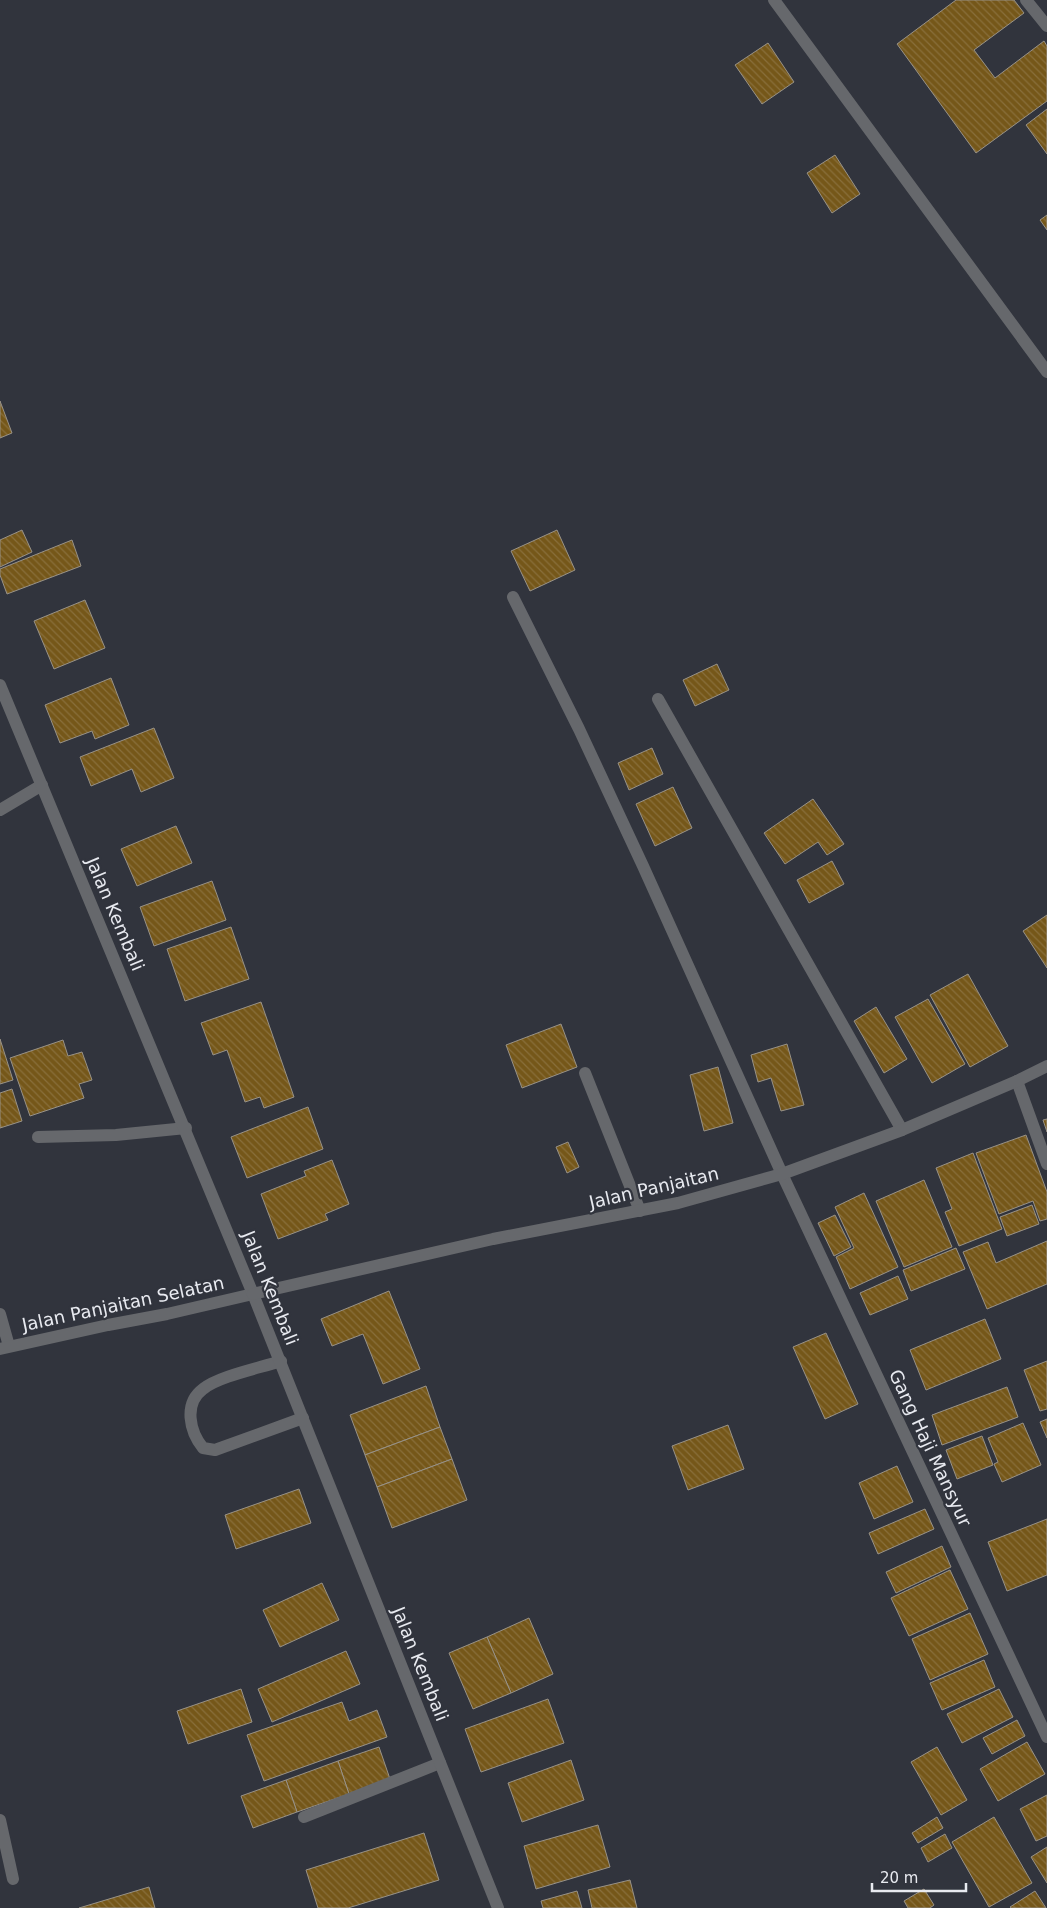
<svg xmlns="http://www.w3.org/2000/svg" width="1047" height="1908" font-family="'DejaVu Sans',sans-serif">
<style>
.building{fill:url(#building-back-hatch);stroke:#989288}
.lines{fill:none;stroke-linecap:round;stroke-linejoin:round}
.service{stroke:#66686c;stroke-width:12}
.minor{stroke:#66686c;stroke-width:12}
.tertiary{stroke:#66686c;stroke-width:12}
.labels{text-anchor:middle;stroke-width:4.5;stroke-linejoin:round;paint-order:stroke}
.street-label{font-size:18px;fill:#e8eaf0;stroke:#31343d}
</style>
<defs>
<pattern id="building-back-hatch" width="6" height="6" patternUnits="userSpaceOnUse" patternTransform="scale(1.25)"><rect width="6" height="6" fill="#755719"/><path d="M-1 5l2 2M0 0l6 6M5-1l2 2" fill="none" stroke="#896f3b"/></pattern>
</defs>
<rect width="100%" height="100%" fill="#31343d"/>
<g class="building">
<polygon points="956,0 1014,0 1024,13 974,50 995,78 1044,41 1047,46 1047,101 976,153 897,44"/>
<polygon points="768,43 794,82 762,104 735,65"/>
<polygon points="1047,109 1047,154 1026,125"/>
<polygon points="835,155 860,194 832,213 807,173"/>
<polygon points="1047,215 1047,230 1040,220"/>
<polygon points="0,401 12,433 0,438"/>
<polygon points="22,530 32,552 0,567 0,540"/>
<polygon points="557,530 575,570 530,591 511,551"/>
<polygon points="72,540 81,566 7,594 0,575 0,569"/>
<polygon points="85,600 105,648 54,669 34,621"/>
<polygon points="717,664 729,690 695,706 683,680"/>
<polygon points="111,678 129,725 95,739 92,731 60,743 45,705"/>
<polygon points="154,728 174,778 141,792 132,769 91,786 80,757"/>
<polygon points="652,748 663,774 629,790 618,763"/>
<polygon points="673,787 692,828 655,846 636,804"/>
<polygon points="813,799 844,844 827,855 818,842 785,864 764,833"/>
<polygon points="176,826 192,863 137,886 121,849"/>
<polygon points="832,861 844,884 809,903 797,880"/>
<polygon points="212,881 226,920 154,946 140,907"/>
<polygon points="1047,915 1047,968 1023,931"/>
<polygon points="231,927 249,979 185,1001 167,949"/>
<polygon points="968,974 1008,1046 970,1067 930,995"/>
<polygon points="928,999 965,1064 932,1083 895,1017"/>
<polygon points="261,1002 294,1097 264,1108 260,1097 245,1102 227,1050 213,1055 201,1023"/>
<polygon points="876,1007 907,1059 884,1073 854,1021"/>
<polygon points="561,1024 577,1067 522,1088 506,1045"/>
<polygon points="0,1039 13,1080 0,1084"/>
<polygon points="63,1040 68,1056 82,1052 92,1080 79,1084 84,1098 30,1116 10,1058"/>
<polygon points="787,1044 804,1105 781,1111 771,1078 758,1082 751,1055"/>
<polygon points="718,1067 733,1123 704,1131 690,1075"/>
<polygon points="12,1089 22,1121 0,1128 0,1093"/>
<polygon points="308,1107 323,1149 247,1178 231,1137"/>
<polygon points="1047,1119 1047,1132 1043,1120"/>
<polygon points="1026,1135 1047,1192 1047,1219 1040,1221 1033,1201 999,1214 976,1153"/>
<polygon points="568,1142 579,1167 567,1173 556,1147"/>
<polygon points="973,1153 1002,1229 959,1246 945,1212 952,1209 936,1168"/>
<polygon points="332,1160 349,1204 325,1214 328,1220 278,1239 261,1194 306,1176 304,1171"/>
<polygon points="924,1180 952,1247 904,1267 876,1201"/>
<polygon points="864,1193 898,1267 850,1289 836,1257 854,1248 835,1207"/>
<polygon points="1032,1205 1039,1224 1007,1236 1000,1217"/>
<polygon points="835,1215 851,1247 834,1256 818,1223"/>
<polygon points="1047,1241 1047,1284 987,1309 963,1252 988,1242 996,1263"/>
<polygon points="956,1248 965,1269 911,1291 903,1270"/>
<polygon points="898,1276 908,1299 870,1315 860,1293"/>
<polygon points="389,1291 420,1369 383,1384 363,1334 332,1346 321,1319"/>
<polygon points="985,1319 1001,1359 926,1390 910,1350"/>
<polygon points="826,1333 858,1404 825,1419 793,1347"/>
<polygon points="1047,1361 1047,1409 1040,1411 1024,1370"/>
<polygon points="426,1386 440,1427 365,1455 350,1415"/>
<polygon points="1007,1387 1018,1417 942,1445 932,1415"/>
<polygon points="1047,1419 1047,1438 1040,1422"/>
<polygon points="1023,1423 1041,1465 1002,1482 994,1464 998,1462 988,1438"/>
<polygon points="728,1425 744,1469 688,1490 672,1446"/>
<polygon points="440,1427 452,1459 377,1487 365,1455"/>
<polygon points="982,1436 993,1465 957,1479 946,1450"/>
<polygon points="452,1459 467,1500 392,1528 377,1487"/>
<polygon points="897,1466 913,1502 874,1519 859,1483"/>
<polygon points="299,1489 311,1523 236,1549 225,1515"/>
<polygon points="925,1509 934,1529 878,1554 869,1533"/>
<polygon points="1047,1519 1047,1575 1007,1591 988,1542"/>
<polygon points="942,1546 951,1567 896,1593 886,1572"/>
<polygon points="950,1570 968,1609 909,1636 891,1598"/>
<polygon points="322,1583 339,1620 280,1647 263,1610"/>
<polygon points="970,1613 988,1654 930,1680 912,1639"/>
<polygon points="529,1618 553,1674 511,1693 487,1637"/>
<polygon points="487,1637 511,1693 473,1709 449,1653"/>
<polygon points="346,1651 360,1684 272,1722 258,1689"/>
<polygon points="984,1660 995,1687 942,1710 930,1683"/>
<polygon points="241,1689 252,1722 188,1744 177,1711"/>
<polygon points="999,1689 1013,1717 962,1743 947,1714"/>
<polygon points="548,1699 564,1743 481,1772 465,1729"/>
<polygon points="342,1702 349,1721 377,1710 387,1737 264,1781 247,1735"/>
<polygon points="1017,1720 1025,1736 992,1754 983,1738"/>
<polygon points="1027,1742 1045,1774 998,1801 980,1769"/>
<polygon points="379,1747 390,1779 349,1794 338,1761"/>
<polygon points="937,1747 967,1800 941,1815 911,1762"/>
<polygon points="571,1760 584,1800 522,1822 508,1783"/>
<polygon points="338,1761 349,1794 297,1812 286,1780"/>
<polygon points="286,1780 297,1812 253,1828 241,1796"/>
<polygon points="1047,1795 1047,1836 1036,1841 1020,1809"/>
<polygon points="937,1817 943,1828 918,1843 912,1833"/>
<polygon points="994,1817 1032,1883 989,1907 952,1842"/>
<polygon points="598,1825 610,1867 536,1889 524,1846"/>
<polygon points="424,1833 439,1880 348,1908 318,1908 306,1870"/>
<polygon points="945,1834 952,1848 928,1862 921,1848"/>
<polygon points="1047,1847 1047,1883 1031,1857"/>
<polygon points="630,1880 637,1908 592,1908 588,1890"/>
<polygon points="149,1887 155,1908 79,1908"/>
<polygon points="924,1889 934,1905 930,1908 908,1908 904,1901"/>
<polygon points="577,1891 582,1908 543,1908 541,1901"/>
<polygon points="1035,1891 1046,1908 1011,1908 1010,1907"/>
</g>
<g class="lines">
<g class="service">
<polyline points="0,810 42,785"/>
<polyline points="585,1073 640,1211"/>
<polyline points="38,1137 116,1135 186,1128"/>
<polyline points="0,1314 9,1346"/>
<path d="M281,1361C260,1368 219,1376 203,1389C183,1404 190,1432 203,1448L215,1450L303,1418"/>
<polyline points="304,1817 440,1763"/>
<polyline points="0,1820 13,1879"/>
</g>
<g class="minor">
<polyline points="774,0 1047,372"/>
<polyline points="1026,0 1047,26"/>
<polyline points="513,597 579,729 643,866 782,1174 1047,1737"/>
<polyline points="658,699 902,1130"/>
<polyline points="1017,1081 1047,1164"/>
<polyline points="0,1349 108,1325 167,1314 253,1294"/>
</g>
<g class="tertiary">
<polyline points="0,685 253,1294 498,1908"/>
<polyline points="253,1294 493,1239 678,1203 782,1174 902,1130 1017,1081 1047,1066"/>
</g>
</g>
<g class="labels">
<g class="street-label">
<text transform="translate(115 914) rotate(67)" y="6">Jalan Kembali</text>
<text transform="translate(654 1188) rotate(-13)" y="6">Jalan Panjaitan</text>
<text transform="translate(270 1288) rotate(68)" y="6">Jalan Kembali</text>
<text transform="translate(123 1304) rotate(-12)" y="6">Jalan Panjaitan Selatan</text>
<text transform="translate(930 1448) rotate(65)" y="6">Gang Haji Mansyur</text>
<text transform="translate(420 1664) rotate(68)" y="6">Jalan Kembali</text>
</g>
</g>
<path d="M872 1883v8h94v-8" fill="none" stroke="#e8eaf0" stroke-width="2.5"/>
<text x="880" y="1883" font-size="15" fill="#e8eaf0" stroke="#31343d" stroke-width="4" paint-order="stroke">20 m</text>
</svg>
